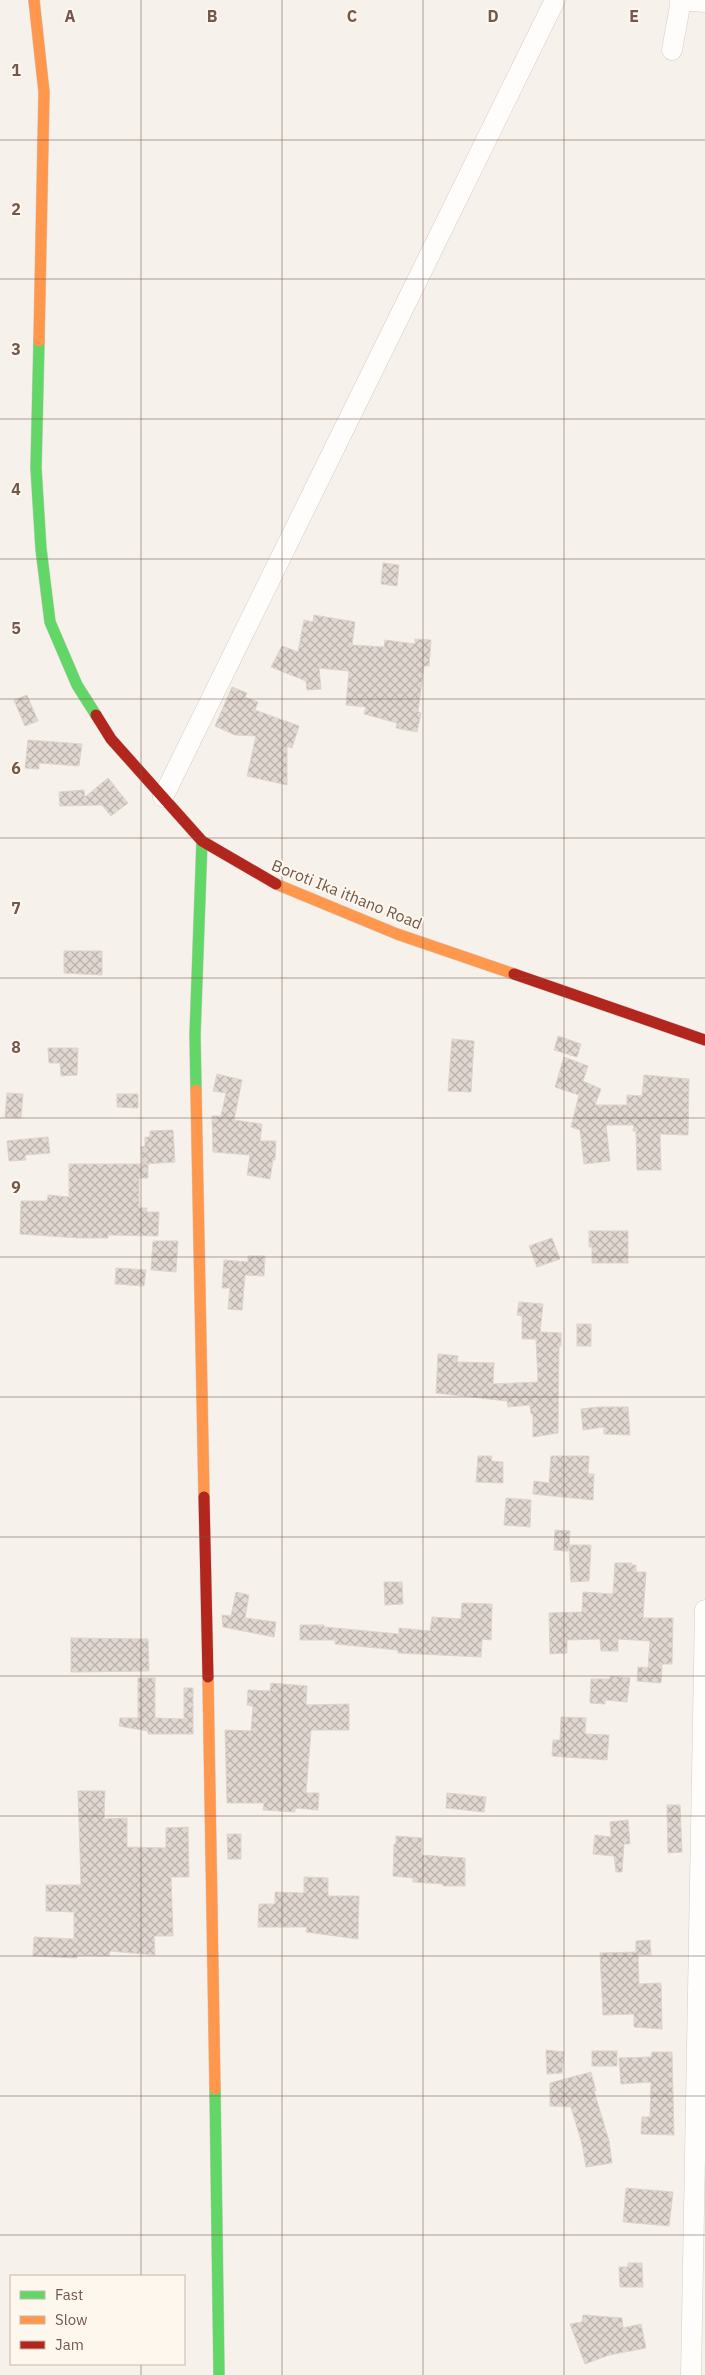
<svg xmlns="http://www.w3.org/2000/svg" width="705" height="2375" font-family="'IBM Plex Sans',sans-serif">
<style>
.building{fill:url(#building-cross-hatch);stroke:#dfd4cd}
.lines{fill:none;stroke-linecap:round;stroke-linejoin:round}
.street-casing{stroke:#d3cdc6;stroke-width:21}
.fast-casing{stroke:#d6cec8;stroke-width:12}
.slow-casing{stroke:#d6cec8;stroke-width:12}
.jam-casing{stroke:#d6cec8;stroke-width:12}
.street{stroke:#fefdfc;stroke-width:20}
.fast{stroke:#63d668;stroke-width:11}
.slow{stroke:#ff974d;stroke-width:11}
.jam{stroke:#b3261e;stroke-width:11}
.grid{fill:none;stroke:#73594d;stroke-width:1;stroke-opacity:0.55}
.labels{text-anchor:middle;stroke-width:4;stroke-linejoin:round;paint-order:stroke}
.street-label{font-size:16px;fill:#73594d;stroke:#fef7ed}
.grid-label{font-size:16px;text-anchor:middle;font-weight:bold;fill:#73594d;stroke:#fef7ed;stroke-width:4;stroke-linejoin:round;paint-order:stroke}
</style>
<defs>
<pattern id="building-cross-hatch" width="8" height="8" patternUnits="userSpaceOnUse" patternTransform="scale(1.25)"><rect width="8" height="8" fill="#e0d7d1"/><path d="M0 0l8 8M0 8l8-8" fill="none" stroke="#bab1ac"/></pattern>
</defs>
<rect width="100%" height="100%" fill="#f6f1eb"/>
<g class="building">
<polygon points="383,563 399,565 397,586 381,584"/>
<polygon points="314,615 355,622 352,645 384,647 385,640 415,644 415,639 431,640 429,666 424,666 418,712 421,713 417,732 396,728 397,723 364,714 366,707 346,705 349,671 319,668 321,689 307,690 306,681 271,667 282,646 298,652 304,620 313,622"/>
<polygon points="232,687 247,693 245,697 258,702 255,710 299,726 292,748 287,746 287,785 247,776 256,736 235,735 215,726"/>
<polygon points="27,695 38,721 25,726 14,700"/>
<polygon points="28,740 82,744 79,766 39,763 39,769 25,768"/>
<polygon points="108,778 128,803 111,816 102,805 60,806 59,792 84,790 85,797"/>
<polygon points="64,951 102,951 102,975 64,973"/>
<polygon points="558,1036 581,1044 577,1057 554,1050"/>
<polygon points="452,1039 474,1041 471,1092 448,1091"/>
<polygon points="48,1048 78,1048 77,1075 61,1076 60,1063 49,1063"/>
<polygon points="564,1057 588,1066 583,1081 601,1089 595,1105 627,1105 627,1095 642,1096 644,1075 689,1079 688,1135 660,1134 661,1170 637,1170 636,1131 633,1131 634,1125 606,1125 610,1161 584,1164 580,1130 571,1127 579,1095 555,1087"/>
<polygon points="217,1074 242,1080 234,1120 262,1124 260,1141 276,1141 275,1160 273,1160 270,1179 247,1175 250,1155 213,1152 212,1116 221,1116 226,1093 213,1091"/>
<polygon points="7,1093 23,1094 21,1118 5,1117"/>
<polygon points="117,1094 138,1094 138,1108 117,1107"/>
<polygon points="173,1130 175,1162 142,1164 141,1147 145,1146 145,1137 150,1137 150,1131"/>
<polygon points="48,1137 50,1153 25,1155 26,1160 9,1161 7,1141"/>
<polygon points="69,1164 148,1164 148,1178 139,1178 139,1208 147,1208 146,1212 159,1212 158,1236 108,1235 108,1238 79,1238 20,1234 21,1201 47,1201 48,1195 69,1197"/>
<polygon points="589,1231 628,1231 628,1263 592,1263 592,1247 589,1247"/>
<polygon points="552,1238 560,1259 537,1267 529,1246"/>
<polygon points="153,1241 178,1241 176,1272 151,1270"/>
<polygon points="248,1256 265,1256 264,1276 245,1275 242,1310 228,1309 230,1288 222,1288 224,1260 248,1262"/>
<polygon points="116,1268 146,1270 144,1286 115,1284"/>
<polygon points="519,1302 543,1304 540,1332 561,1333 561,1346 559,1346 558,1433 533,1437 533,1414 531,1414 530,1405 508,1407 507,1401 436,1393 438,1354 458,1356 457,1362 494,1363 493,1384 538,1382 536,1339 522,1339 522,1316 517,1315"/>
<rect x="577" y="1324" width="14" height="22"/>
<polygon points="598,1407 628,1407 630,1435 604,1434 604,1427 583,1430 581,1409"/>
<polygon points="478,1456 492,1456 491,1461 503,1462 503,1483 476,1482"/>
<polygon points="551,1456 589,1456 588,1474 594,1474 593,1500 533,1494 534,1481 549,1483"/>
<polygon points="506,1498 531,1500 530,1527 504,1525"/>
<polygon points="555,1530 570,1531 569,1545 591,1545 589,1581 571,1582 569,1546 568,1551 554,1550"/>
<polygon points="615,1563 632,1563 631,1565 636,1565 636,1572 646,1572 643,1618 673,1618 672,1664 662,1664 661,1683 637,1681 638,1667 648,1668 650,1641 618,1639 618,1651 601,1651 600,1639 567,1640 567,1653 550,1654 549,1613 582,1612 583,1592 613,1594"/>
<polygon points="384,1582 402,1582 403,1604 385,1605"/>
<polygon points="236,1592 249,1595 245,1618 276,1622 274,1637 223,1627 222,1615 231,1616"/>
<polygon points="462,1603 492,1604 491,1640 482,1639 481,1657 398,1653 398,1650 335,1644 335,1640 300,1640 300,1625 324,1625 324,1627 399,1634 399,1628 430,1631 432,1617 461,1619"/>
<polygon points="71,1638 148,1639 149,1671 71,1672"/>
<polygon points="610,1676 630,1678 627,1702 605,1700 605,1704 590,1703 591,1679 610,1679"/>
<polygon points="138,1678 155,1678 155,1718 184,1719 184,1688 193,1688 193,1734 148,1734 148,1731 119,1726 120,1718 138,1718"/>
<polygon points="271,1683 307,1686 306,1705 349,1704 349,1730 311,1730 306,1793 319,1793 318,1810 295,1808 295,1812 263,1810 264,1803 227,1803 225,1730 251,1731 253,1706 247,1705 248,1690 270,1691"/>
<polygon points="561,1717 586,1718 585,1734 609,1735 607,1760 552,1756 553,1740 560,1740"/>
<polygon points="78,1791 105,1791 104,1819 127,1818 127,1847 166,1848 166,1828 188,1827 189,1877 171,1877 173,1936 154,1936 155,1955 110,1951 109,1956 77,1955 77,1958 33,1956 34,1937 74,1939 74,1912 46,1911 46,1885 81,1885"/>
<polygon points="447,1793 486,1797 484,1812 446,1808"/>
<polygon points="667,1805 680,1805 682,1852 668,1853"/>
<polygon points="628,1820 630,1844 624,1844 622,1872 616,1872 614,1856 593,1854 595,1835 611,1837 610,1822"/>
<polygon points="227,1834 241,1834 241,1859 228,1859"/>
<polygon points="396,1836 422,1838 421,1855 465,1858 465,1886 443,1886 443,1884 413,1882 413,1878 393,1876 394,1844 396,1844"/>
<polygon points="304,1877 328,1878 328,1896 359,1896 358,1939 306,1932 307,1927 258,1927 259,1904 275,1904 275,1892 304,1893"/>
<polygon points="650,1940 651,1955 638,1955 639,1984 661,1983 662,2029 634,2027 634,2014 603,2015 600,1953 636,1952 636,1941"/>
<polygon points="546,2050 564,2052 562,2073 547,2074"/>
<rect x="592" y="2051" width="25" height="15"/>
<polygon points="652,2052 672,2052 674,2135 641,2134 642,2117 650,2117 651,2082 621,2084 619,2058 651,2057"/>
<polygon points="591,2072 596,2091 594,2091 609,2141 612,2163 586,2167 582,2144 571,2107 550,2106 550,2083"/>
<polygon points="626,2188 673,2192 669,2226 623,2222"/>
<polygon points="628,2263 642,2263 643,2287 620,2287 619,2267 628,2267"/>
<polygon points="583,2315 622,2318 623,2328 641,2324 646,2348 609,2355 585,2364 570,2324 582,2322"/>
</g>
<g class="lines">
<defs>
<g id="street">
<polyline points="680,0 705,2"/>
<polyline points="672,50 681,0"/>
<polyline points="163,797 555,0"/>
<polyline points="691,2375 705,1610"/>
</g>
<g id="fast">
<polyline points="39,341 36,468 41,549 50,622 77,685 96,715"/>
<polyline points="196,1090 195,1035 202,841"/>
<polyline points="215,2089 219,2375"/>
</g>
<g id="slow">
<polyline points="34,0 44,92 39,341"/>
<polyline points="276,884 397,934 514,974"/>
<polyline points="196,1090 204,1497"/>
<polyline points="208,1677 215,2089"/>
</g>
<g id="jam">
<polyline points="96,715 111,739 202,841 276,884"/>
<polyline points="514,974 705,1040"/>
<polyline points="204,1497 208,1677"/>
</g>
</defs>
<use href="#street" class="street-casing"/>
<use href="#fast" class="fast-casing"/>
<use href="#slow" class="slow-casing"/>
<use href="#jam" class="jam-casing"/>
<use href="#street" class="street"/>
<use href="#fast" class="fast"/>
<use href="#slow" class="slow"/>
<use href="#jam" class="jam"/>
</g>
<path class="grid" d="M141,0V2276M282,0V2375M423,0V2375M564,0V2375M0,140H705M0,279H705M0,419H705M0,559H705M0,699H705M0,838H705M0,978H705M0,1118H705M0,1257H705M0,1397H705M0,1537H705M0,1676H705M0,1816H705M0,1956H705M0,2096H705M0,2235H705M141,2364V2375"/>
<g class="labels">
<g class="street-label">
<text transform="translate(347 894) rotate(22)" y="6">Boroti Ika ithano Road</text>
</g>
</g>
<g class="grid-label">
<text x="70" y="22">A</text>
<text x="212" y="22">B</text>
<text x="352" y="22">C</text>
<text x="493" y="22">D</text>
<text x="634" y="22">E</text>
<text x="16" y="76">1</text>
<text x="16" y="215">2</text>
<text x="16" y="355">3</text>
<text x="16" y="495">4</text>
<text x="16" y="634">5</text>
<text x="16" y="774">6</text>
<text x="16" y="914">7</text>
<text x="16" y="1053">8</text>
<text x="16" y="1193">9</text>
</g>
<rect x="10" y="2275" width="175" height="90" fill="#fef7ed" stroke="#c6b8ad"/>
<rect x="20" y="2291" width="25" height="8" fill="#63d668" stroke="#c6b8ad"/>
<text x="55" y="2300" font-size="15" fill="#73594d">Fast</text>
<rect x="20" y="2316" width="25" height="8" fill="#ff974d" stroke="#c6b8ad"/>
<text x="55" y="2325" font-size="15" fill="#73594d">Slow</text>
<rect x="20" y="2341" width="25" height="8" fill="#b3261e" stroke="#c6b8ad"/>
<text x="55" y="2350" font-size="15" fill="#73594d">Jam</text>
</svg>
